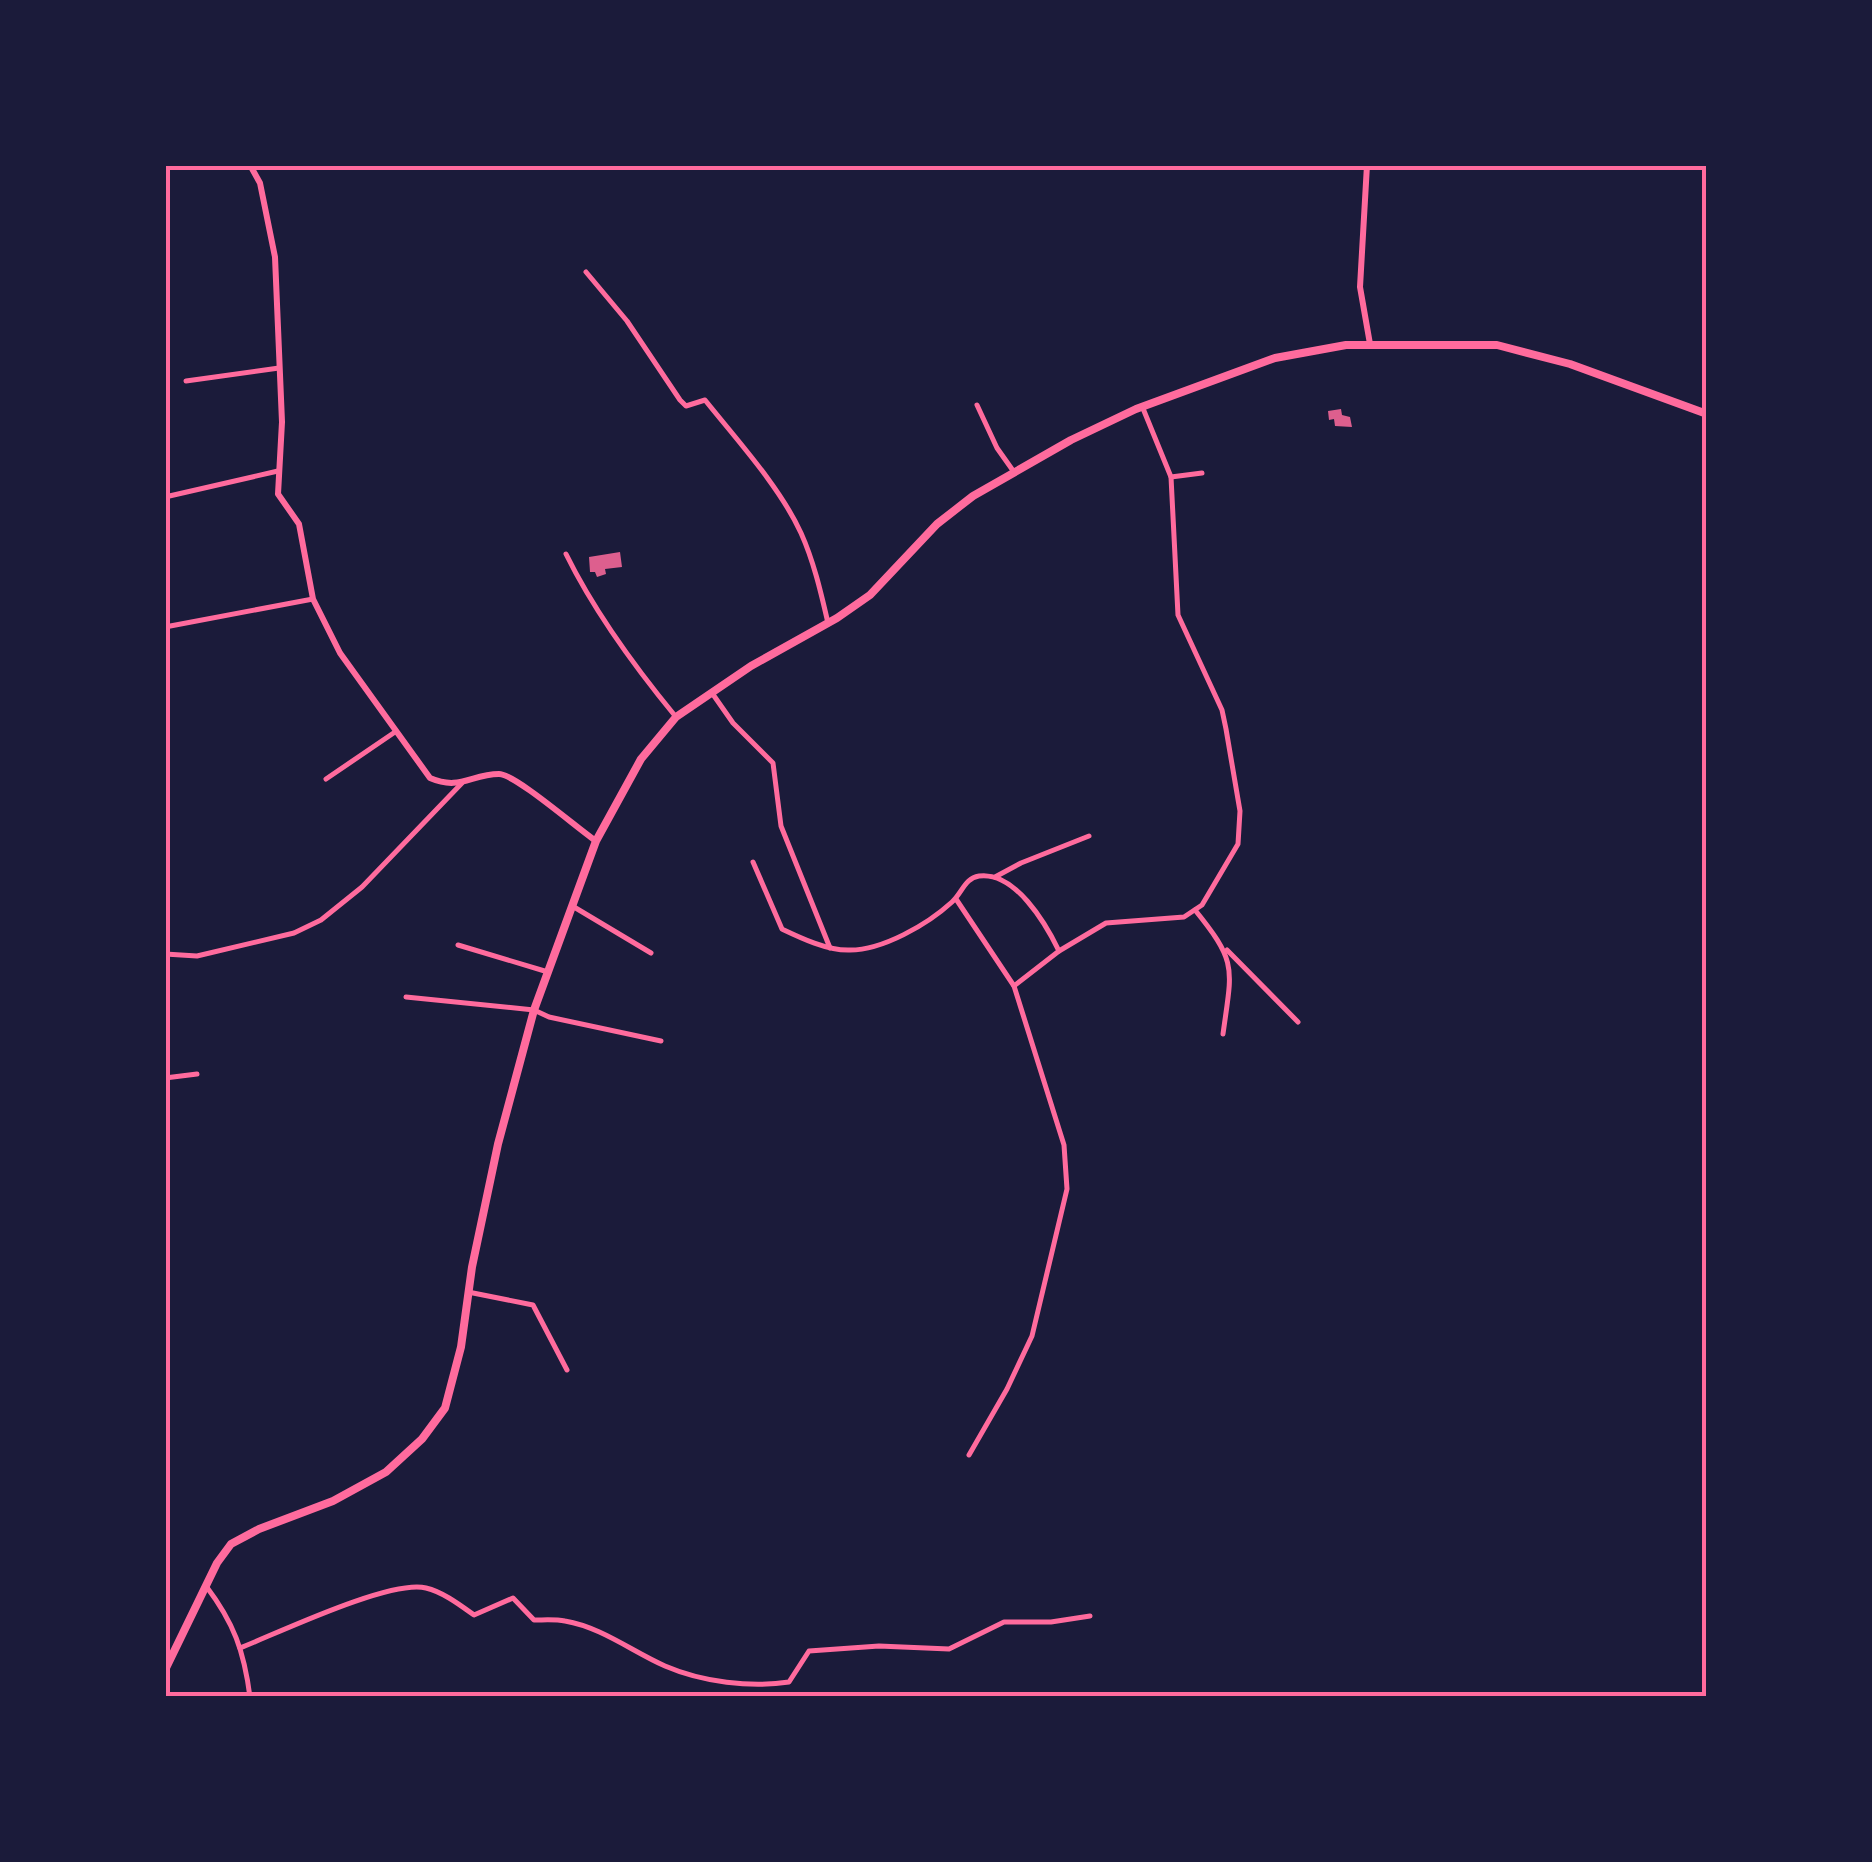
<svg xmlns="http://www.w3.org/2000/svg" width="1872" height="1862" font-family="'DejaVu Sans',sans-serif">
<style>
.building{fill:#dd5f8e}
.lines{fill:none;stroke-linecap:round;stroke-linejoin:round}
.minor{stroke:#ff6b9d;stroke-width:5}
.tertiary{stroke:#ff6b9d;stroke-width:6}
.secondary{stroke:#ff6b9d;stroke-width:8}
.neatline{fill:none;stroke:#ff6b9d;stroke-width:4}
</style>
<rect width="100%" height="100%" fill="#1b1b3a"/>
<g class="building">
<polygon points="1341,409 1342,415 1350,417 1352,427 1335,426 1334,419 1329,420 1328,411"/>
<polygon points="620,552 622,567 605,569 606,574 597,577 595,572 590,572 589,557"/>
</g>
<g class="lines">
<g class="minor">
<path d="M586,272L627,321L680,400L686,406L705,400C737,440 780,487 801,533C814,562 821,593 828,623"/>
<polyline points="186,381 279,368"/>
<polyline points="977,405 997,448 1014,472"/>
<polyline points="1171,477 1202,473"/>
<polyline points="165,497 278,471"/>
<path d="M566,554C595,613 634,666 676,717"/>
<polyline points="165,627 313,599"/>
<polyline points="712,693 733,723 773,763 781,826 830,948"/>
<polyline points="326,779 395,732"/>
<path d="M753,862L782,929C801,938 826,950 848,950C882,951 928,924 952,902C962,893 965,878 979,876C1015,871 1046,924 1059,951L1106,923L1184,917L1202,905L1238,844L1240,811L1226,729L1222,710L1178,615L1171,477L1142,406"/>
<polyline points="995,877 1021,863 1089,836"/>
<polyline points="956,899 1014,986 1064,1145 1067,1189 1032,1336 1007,1389 969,1455"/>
<polyline points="574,907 651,953"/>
<path d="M1195,910C1238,963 1232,968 1223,1034"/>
<polyline points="458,945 548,972"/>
<polyline points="1227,950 1298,1022"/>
<polyline points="165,954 197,956 294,933 321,920 362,887 462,783"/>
<polyline points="1014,986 1059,951"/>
<polyline points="406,997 534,1010 549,1017 661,1041"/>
<polyline points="165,1078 197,1074"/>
<polyline points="468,1292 533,1305 567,1370"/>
<path d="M206,1586C234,1623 244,1651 250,1697"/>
<path d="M240,1648C278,1633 391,1579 426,1588C443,1592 460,1605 474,1615L513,1598L534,1620C544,1620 555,1619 565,1621C601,1627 633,1652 665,1666C702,1682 751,1688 789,1682L809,1651L879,1646L949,1649L1004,1622H1051L1090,1616"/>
</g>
<g class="tertiary">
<path d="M250,165L260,183L275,257L282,422L278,494L299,524L313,599L340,653L430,778C460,791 471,774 499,774C515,774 577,828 596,841"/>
<polyline points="1367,165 1360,287 1370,344"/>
</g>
<polyline class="secondary" points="165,1670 217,1563 231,1544 259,1529 333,1501 386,1472 422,1439 445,1408 461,1347 472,1267 498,1144 534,1010 596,841 641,759 676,717 751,666 837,618 870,595 937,524 973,496 1071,440 1136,409 1275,358 1346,345 1497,345 1570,364 1707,414"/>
</g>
<rect width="1872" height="1862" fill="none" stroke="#1b1b3a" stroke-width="335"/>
<rect x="168" y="168" width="1536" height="1526" class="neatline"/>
</svg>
